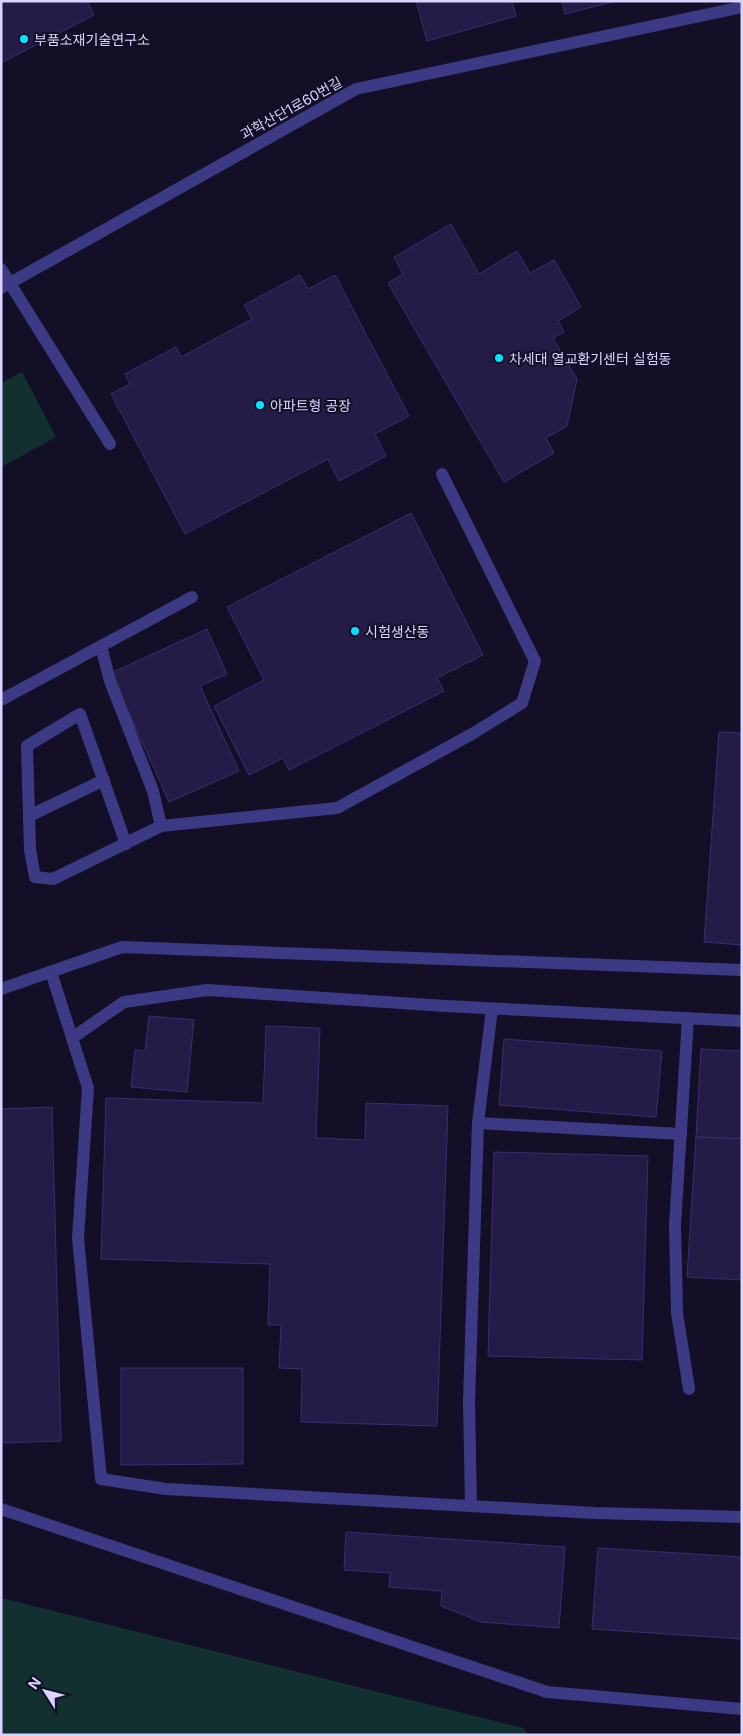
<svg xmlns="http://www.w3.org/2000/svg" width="743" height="1736" font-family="Inter,'Noto Sans KR',sans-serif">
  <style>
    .green { fill: #12302f }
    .building { fill: #241b47; stroke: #3b2d73 }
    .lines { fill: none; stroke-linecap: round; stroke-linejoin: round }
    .service { stroke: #3d3a85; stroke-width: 12 }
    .minor { stroke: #3d3a85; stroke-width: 12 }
    .poi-dot { fill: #00e5ff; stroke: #130f26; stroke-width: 2 }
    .labels { text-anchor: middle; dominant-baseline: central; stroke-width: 4; stroke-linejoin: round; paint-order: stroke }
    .poi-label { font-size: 14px; fill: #d9d4ff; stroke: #130f26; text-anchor: start }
    .street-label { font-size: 14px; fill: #d9d4ff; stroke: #130f26 }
  </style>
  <rect width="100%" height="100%" fill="#130f26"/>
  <g class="green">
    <polygon points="22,372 56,437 1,467 1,383"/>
    <polygon points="1,1598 523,1728 529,1735 1,1735"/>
  </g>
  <g class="building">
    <polygon points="1,1 87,1 94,15 1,63"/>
    <polygon points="416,1 512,1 516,16 427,41"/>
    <polygon points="562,1 616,1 565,14"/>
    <polygon points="451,224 479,274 517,251 530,273 554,260 581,307 558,321 564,332 553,338 577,379 567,426 546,438 554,453 504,482 388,283 403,274 394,257"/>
    <polygon points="300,275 308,289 335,275 409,416 375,434 386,456 339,481 328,459 185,534 111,394 130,384 125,374 176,347 181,357 252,319 244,305"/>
    <polygon points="411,513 483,655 437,678 444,691 289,770 283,758 249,775 214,706 264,680 227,607"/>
    <polygon points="207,629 227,674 200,686 239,771 169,802 111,673"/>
    <polygon points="719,732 742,733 742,945 704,942"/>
    <polygon points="149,1016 194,1020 187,1092 131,1087 135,1050 145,1051"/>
    <polygon points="266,1026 320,1028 316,1138 365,1140 366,1103 448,1106 437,1426 301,1422 302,1369 279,1368 281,1325 268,1325 270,1264 101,1259 106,1098 263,1103"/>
    <polygon points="504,1039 662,1051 656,1117 499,1105"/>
    <polygon points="701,1049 742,1051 742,1139 696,1137"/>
    <polygon points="52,1107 61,1441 1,1443 1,1109"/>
    <polygon points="696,1137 742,1139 742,1280 687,1277"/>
    <polygon points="494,1152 648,1156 642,1360 488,1356"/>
    <polygon points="121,1368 243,1368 243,1464 121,1465"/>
    <polygon points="346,1532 565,1547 559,1628 481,1622 441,1606 442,1591 389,1587 390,1573 344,1570"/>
    <polygon points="598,1548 742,1557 742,1639 592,1629"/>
  </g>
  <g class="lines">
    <g class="service">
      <polyline points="101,646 110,681 153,791 161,826"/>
      <polyline points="1,700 192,597"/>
      <polyline points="29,816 104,780"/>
      <polyline points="126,844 80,714 27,746 30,850 35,877 53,879 161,826 337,808 472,734 522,703 535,661 442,474"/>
      <polyline points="51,972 88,1088 78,1238 101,1479 166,1489 595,1513 742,1517"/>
      <polyline points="688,1018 675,1225 677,1313 689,1389"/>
      <polyline points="72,1038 124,1002 207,990 446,1006 742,1021"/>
      <polyline points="478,1123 681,1134"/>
      <polyline points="471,1506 469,1402 478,1123 492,1009"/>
    </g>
    <g class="minor">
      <polyline points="1,269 110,444"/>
      <polyline points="1,288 356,89 742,7"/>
      <polyline points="1,989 122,947 742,970"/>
      <polyline points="1,1509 547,1692 742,1709"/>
    </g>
  </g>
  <g class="poi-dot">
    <circle cx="24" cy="39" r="5"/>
    <circle cx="499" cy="358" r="5"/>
    <circle cx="260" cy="405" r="5"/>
    <circle cx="355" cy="631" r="5"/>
  </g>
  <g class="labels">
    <g class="poi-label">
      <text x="34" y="39">부품소재기술연구소</text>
      <text x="509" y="358">차세대 열교환기센터 실험동</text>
      <text x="270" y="405">아파트형 공장</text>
      <text x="365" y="631">시험생산동</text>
    </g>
    <g class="street-label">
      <text transform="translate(291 108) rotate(-29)">과학산단1로60번길</text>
    </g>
  </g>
  <rect width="743" height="1736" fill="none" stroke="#d9d4ff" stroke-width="5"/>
  <g transform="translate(45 1691) rotate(306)" stroke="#130f26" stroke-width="4" paint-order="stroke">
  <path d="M0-4L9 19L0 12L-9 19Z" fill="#d9d4ff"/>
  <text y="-8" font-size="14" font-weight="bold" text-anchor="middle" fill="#d9d4ff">N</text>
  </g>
</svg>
